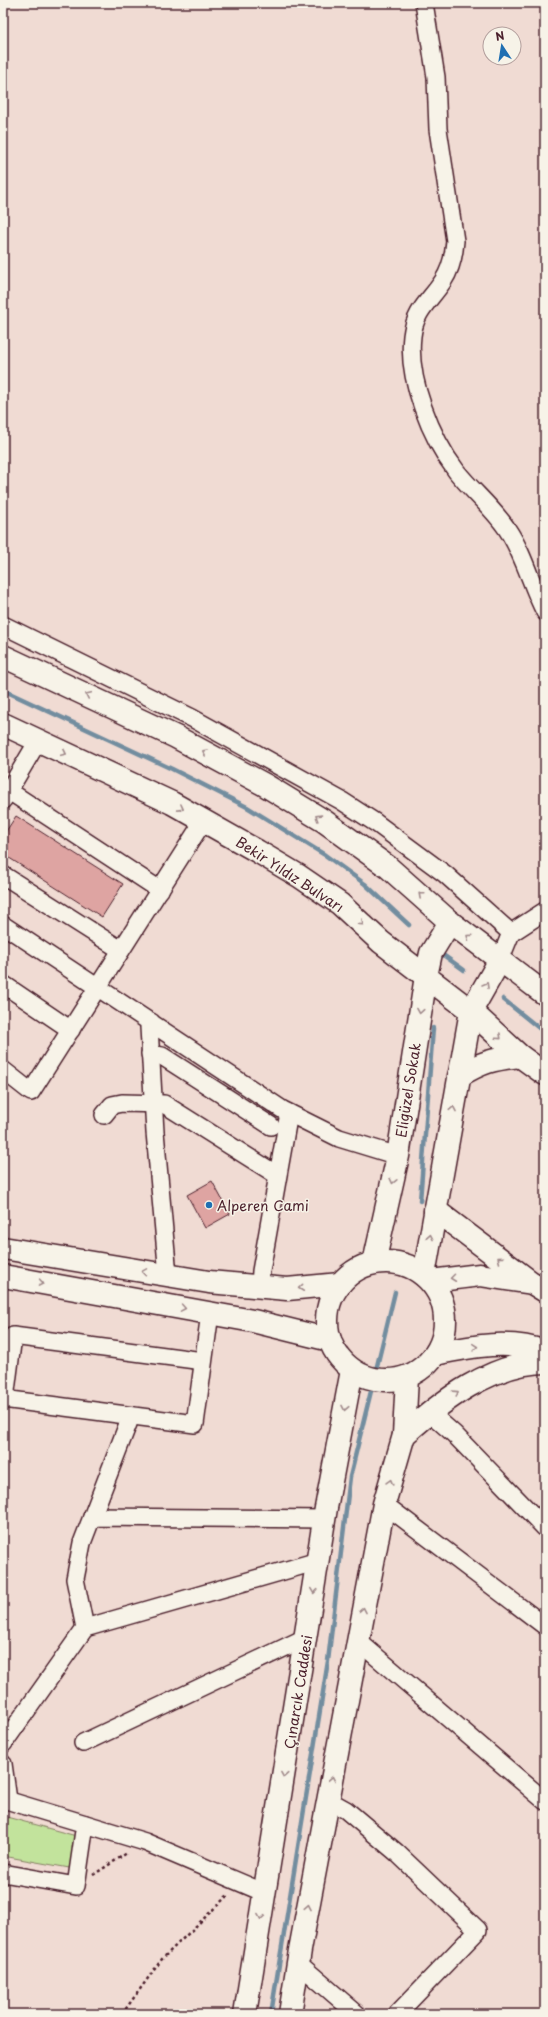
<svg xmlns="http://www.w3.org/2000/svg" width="548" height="2017" font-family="'Playpen Sans',sans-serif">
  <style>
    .green { fill: #c2e39c; stroke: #868164 }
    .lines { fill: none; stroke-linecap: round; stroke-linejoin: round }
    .stream { stroke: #728d9f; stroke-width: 4.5 }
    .building { fill: #dea4a2; stroke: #4a1f2b }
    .minor-casing { stroke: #4a1f2b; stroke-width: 20 }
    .major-casing { stroke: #4a1f2b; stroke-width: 25 }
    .path { stroke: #4a1f2b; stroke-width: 2.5; stroke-dasharray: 3 3; stroke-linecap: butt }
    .minor { stroke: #f7f3e8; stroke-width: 17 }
    .major { stroke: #f7f3e8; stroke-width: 22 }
    .oneway { stroke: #a0898a }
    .poi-dot { fill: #1f6fb2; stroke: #f7f3e8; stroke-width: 1.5 }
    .labels { text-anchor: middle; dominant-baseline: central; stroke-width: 3; stroke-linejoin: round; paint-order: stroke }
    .street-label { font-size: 14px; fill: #4a1f2b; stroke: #f7f3e8 }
    .poi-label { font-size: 14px; fill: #4a1f2b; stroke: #f7f3e8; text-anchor: start }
  </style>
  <rect width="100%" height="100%" fill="#f0dbd3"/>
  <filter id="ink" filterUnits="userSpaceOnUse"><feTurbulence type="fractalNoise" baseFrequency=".025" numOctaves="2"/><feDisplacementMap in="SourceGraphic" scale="8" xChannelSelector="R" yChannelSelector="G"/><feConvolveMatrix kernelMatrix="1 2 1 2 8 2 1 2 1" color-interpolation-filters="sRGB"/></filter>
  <g filter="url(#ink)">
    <polygon class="green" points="3,1816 80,1837 75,1869 3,1856"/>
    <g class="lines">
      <g class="stream">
        <polyline points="3,690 172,769 247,807 325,855 365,884 409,925"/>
        <polyline points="439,952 464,970"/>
        <polyline points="503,999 545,1033"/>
        <polyline points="420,1201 433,1028"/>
        <polyline points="376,1370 395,1292"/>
        <polyline points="271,2014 328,1661 350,1477 372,1387"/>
      </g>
    </g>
    <g class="building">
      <polygon points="16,816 123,884 102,917 3,854 3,836"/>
      <polygon points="212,1181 230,1214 205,1228 187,1195"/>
    </g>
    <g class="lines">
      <g class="minor-casing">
        <g id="minor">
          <path d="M424,3L436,77L438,129L455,241C454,255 451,269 443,281C430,301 415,310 412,336C407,379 431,438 457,472C473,492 493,508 507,529C524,554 531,585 545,612"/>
          <polyline points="3,625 192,718 342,801 376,823 445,874 511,933 545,911"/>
          <polyline points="9,791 160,890"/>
          <polyline points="3,800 38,741"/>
          <polyline points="3,875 121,950"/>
          <polyline points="3,925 283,1110 339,1138 398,1156"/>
          <polyline points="500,960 511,933"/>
          <polyline points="3,984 71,1030"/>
          <polyline points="151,1022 149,1027 155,1132 168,1275"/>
          <polyline points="150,1054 162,1056 271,1126"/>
          <polyline points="3,1070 31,1092 204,820"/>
          <polyline points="104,1115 112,1105 122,1103 164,1104 277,1175"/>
          <polyline points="260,1287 261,1271 289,1113"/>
          <polyline points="3,1399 195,1424 210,1313"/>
          <polyline points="5,1399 13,1336 203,1361"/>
          <polyline points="429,1412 454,1434 545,1528"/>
          <polyline points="384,1504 545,1626"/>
          <polyline points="92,1517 131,1416"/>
          <polyline points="318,1561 85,1628 75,1579 82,1543 92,1517 324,1519"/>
          <polyline points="358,1641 545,1801"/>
          <polyline points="83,1743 307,1637"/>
          <polyline points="3,1744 85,1628"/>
          <polyline points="3,1764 8,1800"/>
          <polyline points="3,1799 145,1842 265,1893"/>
          <polyline points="328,1800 346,1810 396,1852 478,1930 397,2014"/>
          <polyline points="3,1873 76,1886 85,1824"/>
          <polyline points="298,1963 357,2014"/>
        </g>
      </g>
      <g class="major-casing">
        <g id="major">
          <polyline points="3,656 176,737 265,785 324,821 388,867 450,922 545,994"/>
          <polyline points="3,724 172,803 257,851 299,876 340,904 381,942 471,1011 520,1056 545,1074"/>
          <path d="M459,1076C482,1062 493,1059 520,1056"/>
          <polyline points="435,1210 532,1283"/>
          <polyline points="3,1248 209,1282 287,1289 340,1284"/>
          <circle cx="386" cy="1321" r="59"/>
          <polyline points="374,1263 398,1156 426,976 431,953 450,922"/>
          <polyline points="424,1275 471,1011 500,960"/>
          <polyline points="3,1276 253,1321 330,1340"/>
          <polyline points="431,1281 480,1275 532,1283 545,1291"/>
          <path d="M436,1354C472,1346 510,1339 545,1352"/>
          <path d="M404,1435C442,1401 491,1363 545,1362"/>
          <polyline points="245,2014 326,1508 352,1370"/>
          <polyline points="290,2014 300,1950 384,1504 404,1435 407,1377"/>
        </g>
      </g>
      <g class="path">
        <polyline points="93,1875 127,1853"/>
        <polyline points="122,2014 162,1959 229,1894"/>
      </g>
      <use href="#minor" class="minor"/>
      <use href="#major" class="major"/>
    </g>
    <defs><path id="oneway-chevron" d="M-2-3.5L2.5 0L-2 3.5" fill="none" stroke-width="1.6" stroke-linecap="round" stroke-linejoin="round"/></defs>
    <g class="oneway">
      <use href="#oneway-chevron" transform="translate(88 695) rotate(-155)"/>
      <use href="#oneway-chevron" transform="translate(205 752) rotate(-153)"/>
      <use href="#oneway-chevron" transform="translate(64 753) rotate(25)"/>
      <use href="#oneway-chevron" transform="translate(181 808) rotate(28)"/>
      <use href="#oneway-chevron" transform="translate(318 817) rotate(-148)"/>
      <use href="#oneway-chevron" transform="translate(421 895) rotate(-138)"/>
      <use href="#oneway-chevron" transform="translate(361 923) rotate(43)"/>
      <use href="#oneway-chevron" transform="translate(469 937) rotate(-143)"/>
      <use href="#oneway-chevron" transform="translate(486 985) rotate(-60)"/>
      <use href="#oneway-chevron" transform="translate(420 1011) rotate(99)"/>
      <use href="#oneway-chevron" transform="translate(499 1037) rotate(42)"/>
      <use href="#oneway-chevron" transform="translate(453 1109) rotate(-79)"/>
      <use href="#oneway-chevron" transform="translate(393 1181) rotate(103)"/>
      <use href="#oneway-chevron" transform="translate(430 1237) rotate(-80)"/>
      <use href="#oneway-chevron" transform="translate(500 1259) rotate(-143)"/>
      <use href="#oneway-chevron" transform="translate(144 1272) rotate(-171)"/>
      <use href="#oneway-chevron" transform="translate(453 1278) rotate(173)"/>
      <use href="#oneway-chevron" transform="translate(41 1283) rotate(10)"/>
      <use href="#oneway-chevron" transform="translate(301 1288) rotate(174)"/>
      <use href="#oneway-chevron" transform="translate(183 1308) rotate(10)"/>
      <use href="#oneway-chevron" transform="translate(475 1347) rotate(-5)"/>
      <use href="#oneway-chevron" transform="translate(456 1393) rotate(-33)"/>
      <use href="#oneway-chevron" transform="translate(345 1408) rotate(101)"/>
      <use href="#oneway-chevron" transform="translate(390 1482) rotate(-74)"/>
      <use href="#oneway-chevron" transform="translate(314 1591) rotate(98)"/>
      <use href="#oneway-chevron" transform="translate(363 1610) rotate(-79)"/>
      <use href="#oneway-chevron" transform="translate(284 1775) rotate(99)"/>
      <use href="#oneway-chevron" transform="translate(332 1779) rotate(-79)"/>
      <use href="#oneway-chevron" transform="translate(308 1907) rotate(-79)"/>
      <use href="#oneway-chevron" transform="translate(261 1917) rotate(99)"/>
    </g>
  </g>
  <circle class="poi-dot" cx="209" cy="1205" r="4"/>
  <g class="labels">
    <g class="street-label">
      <text transform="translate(290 874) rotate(33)">Bekir Yıldız Bulvarı</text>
      <text transform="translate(408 1090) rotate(-81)">Eligüzel Sokak</text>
      <text transform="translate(298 1692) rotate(-81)">Çınarcık Caddesi</text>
    </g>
    <g class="poi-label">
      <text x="217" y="1205">Alperen Cami</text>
    </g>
  </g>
  <rect width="548" height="2017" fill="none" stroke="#f7f3e8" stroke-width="16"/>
  <rect x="8" y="8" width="532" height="2001" fill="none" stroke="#4a1f2b" stroke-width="1.5" filter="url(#ink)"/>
  <g transform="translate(502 46) rotate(348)"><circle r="19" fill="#f7f3e8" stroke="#b29e9c"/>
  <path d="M0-3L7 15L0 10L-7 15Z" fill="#1f6fb2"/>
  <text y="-6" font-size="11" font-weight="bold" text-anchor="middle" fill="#4a1f2b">N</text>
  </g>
</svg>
